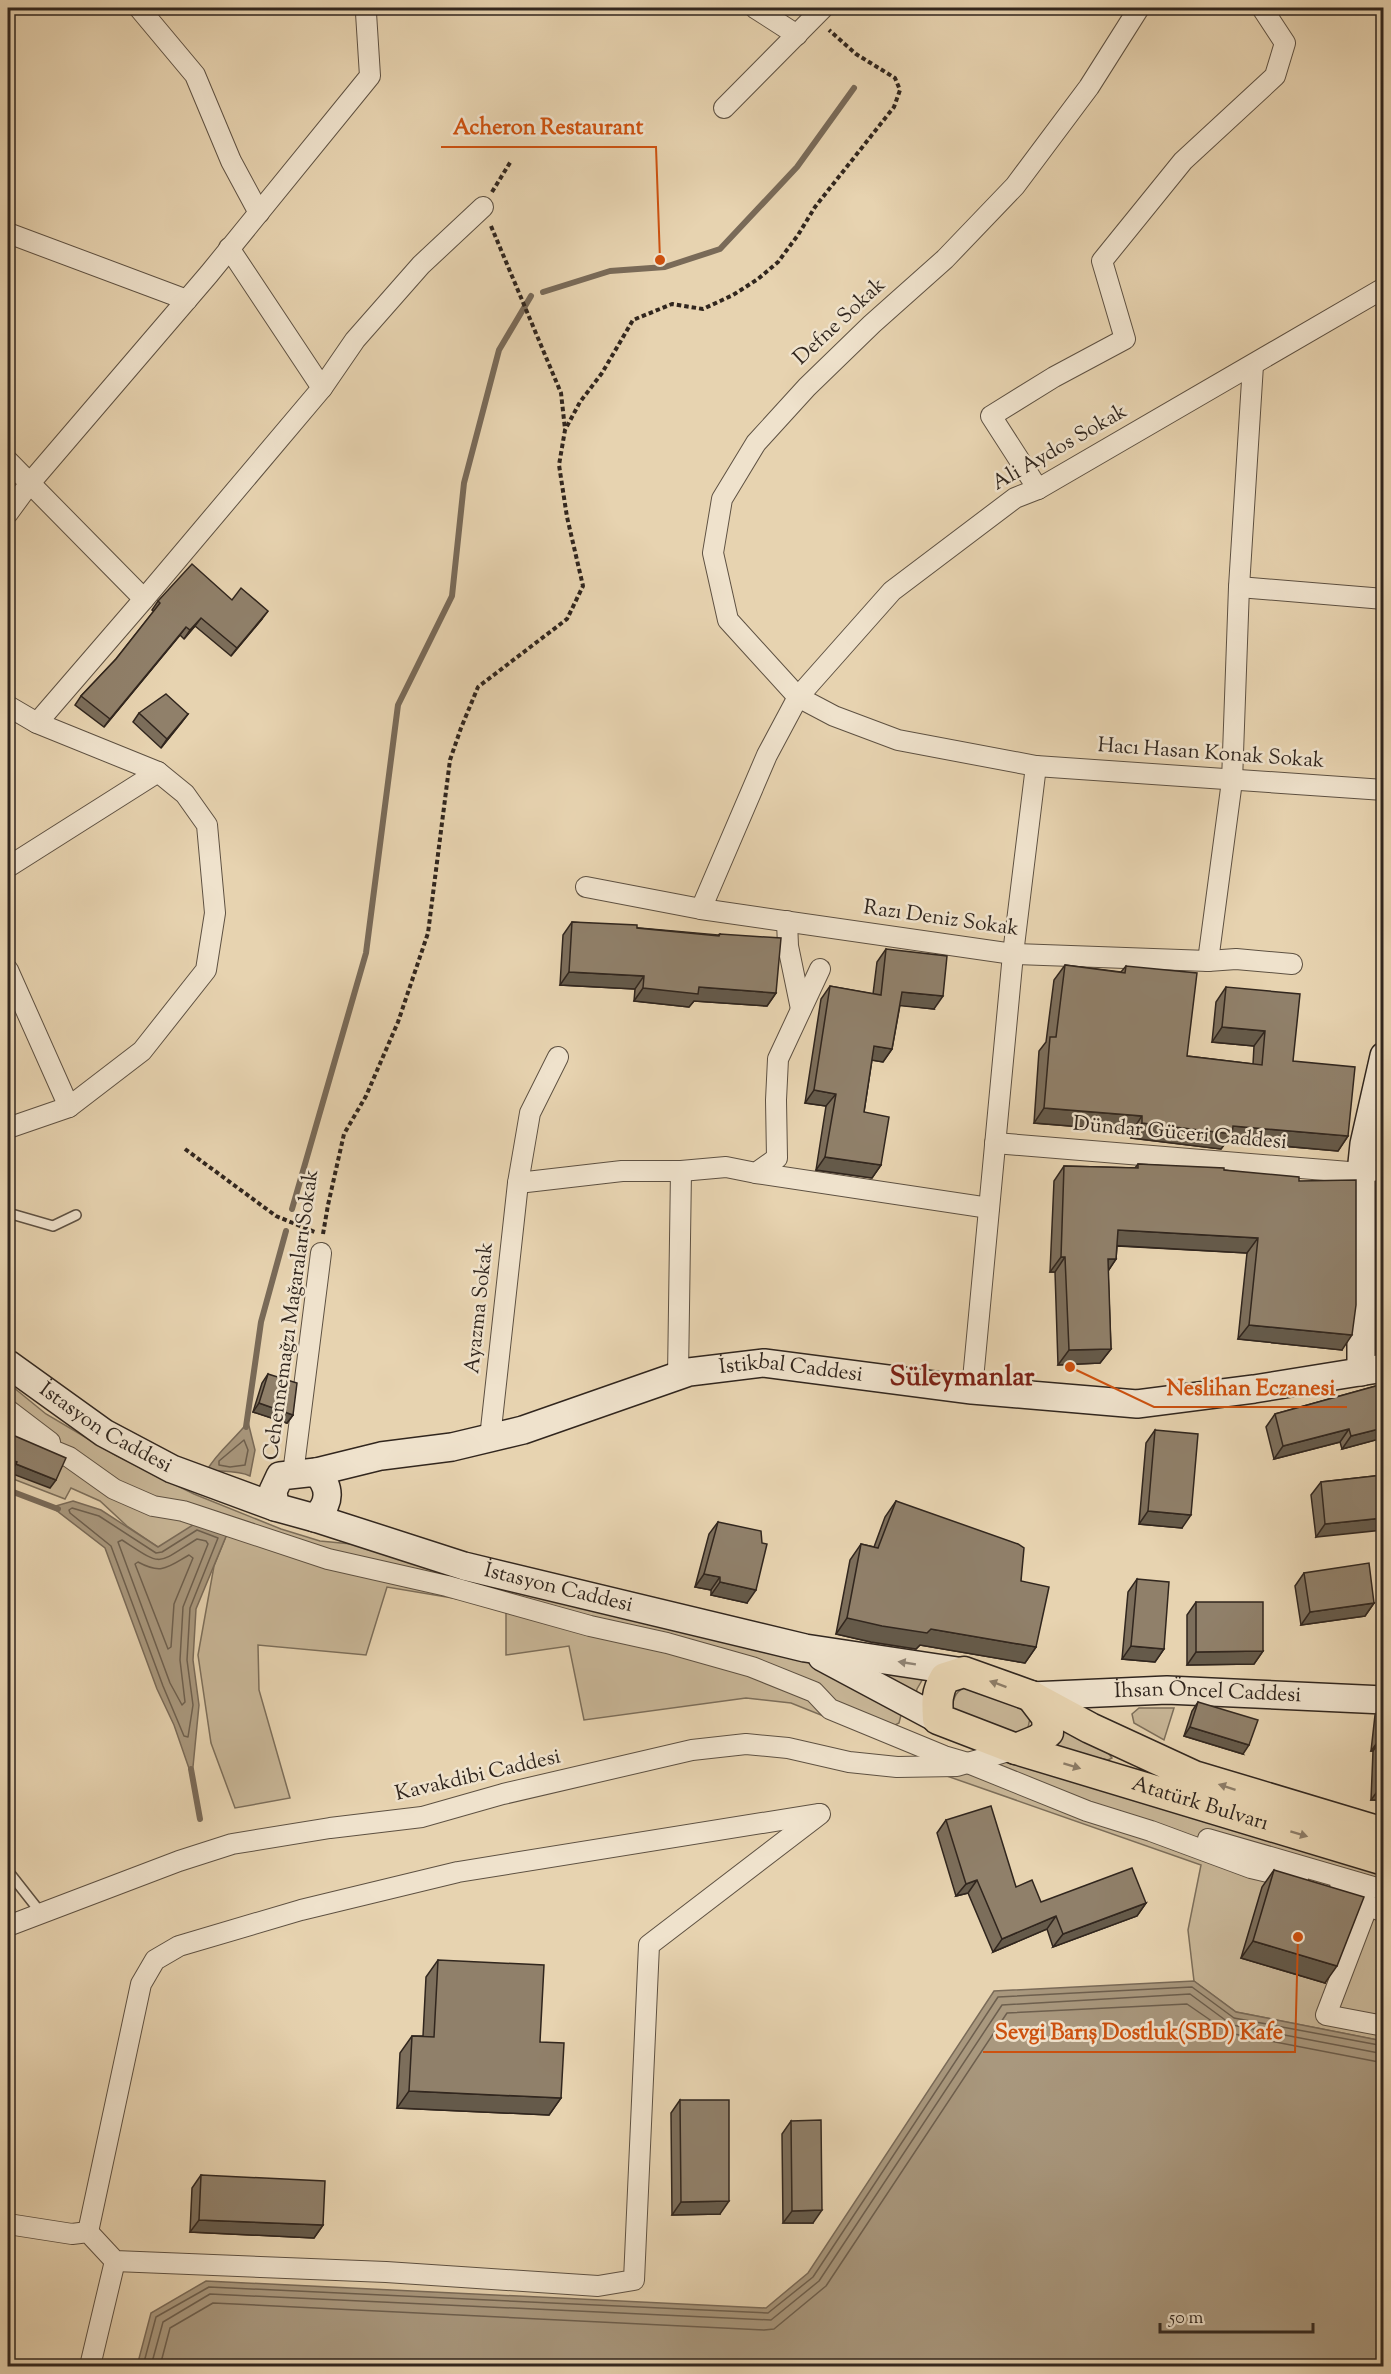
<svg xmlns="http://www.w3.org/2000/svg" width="1391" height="2374" font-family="'Sorts Mill Goudy',serif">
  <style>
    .green { fill: #c8b697; stroke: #7c6e5a; stroke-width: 1.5 }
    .water { fill: #a9987e; stroke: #796a58; stroke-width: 1.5 }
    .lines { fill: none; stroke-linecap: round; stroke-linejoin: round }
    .shore { stroke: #6d5f4e; stroke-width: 1.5 }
    .stream { stroke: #796a58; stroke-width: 6 }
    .lane-casing { stroke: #5e5142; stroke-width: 12 }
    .street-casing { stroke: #5e5142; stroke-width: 22 }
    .secondary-casing { stroke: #31261e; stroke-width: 30 }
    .primary-casing { stroke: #31261e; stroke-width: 33 }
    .path { stroke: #31261e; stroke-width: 4; stroke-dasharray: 4.5 3; stroke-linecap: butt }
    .lane { stroke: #efe2cc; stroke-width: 9 }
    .street { stroke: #efe2cc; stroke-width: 20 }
    .secondary { stroke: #efe2cc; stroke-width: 27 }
    .primary { stroke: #e7d3b0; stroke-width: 30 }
    .wall { fill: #7c6e5b; stroke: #31261e; stroke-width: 1.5 }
    .shaded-wall { fill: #655a4a; stroke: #31261e; stroke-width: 1.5 }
    .building { fill: #90806a; stroke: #31261e; stroke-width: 1.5 }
    .oneway { fill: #908475 }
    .oneway2 { fill: #8c7c67 }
    .labels { text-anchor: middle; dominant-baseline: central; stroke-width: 5; stroke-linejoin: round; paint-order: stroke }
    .street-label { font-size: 21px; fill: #31261e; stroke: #efe2cc }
    .district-label { font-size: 27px; font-weight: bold; fill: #7a1f14; stroke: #efe2cc }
    .leader { fill: none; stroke: #cd510f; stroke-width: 2 }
    .callout-dot { fill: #cd510f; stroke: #efe2cc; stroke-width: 2 }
    .callout-label { font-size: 22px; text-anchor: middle; font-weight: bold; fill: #cd510f; stroke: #efe2cc; stroke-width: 5; stroke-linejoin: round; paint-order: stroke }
  </style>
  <rect width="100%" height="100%" fill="#e7d3b0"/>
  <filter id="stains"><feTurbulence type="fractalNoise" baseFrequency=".00333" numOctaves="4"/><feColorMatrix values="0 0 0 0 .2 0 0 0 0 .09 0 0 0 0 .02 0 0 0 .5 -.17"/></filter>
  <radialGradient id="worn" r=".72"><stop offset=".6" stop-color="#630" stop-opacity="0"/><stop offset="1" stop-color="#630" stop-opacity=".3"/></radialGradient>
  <g class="green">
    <polygon points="8,1383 46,1414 117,1456 194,1494 281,1529 320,1541 362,1545 787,1648 902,1711 899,1723 889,1728 861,1731 791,1703 746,1698 584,1720 569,1646 506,1655 506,1607 387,1587 366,1655 258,1645 259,1690 290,1798 235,1808 211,1743 198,1655 214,1566 227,1534 158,1547 127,1526 100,1501 71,1488 65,1499 8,1477"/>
    <polygon points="868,1664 925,1675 917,1689 915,1698 901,1690"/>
    <path d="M967,1687L1023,1709L1030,1718L1028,1728L1023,1735H1018L956,1713L952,1707C954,1697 956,1690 967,1687Z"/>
    <polygon points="1139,1708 1174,1708 1164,1740 1134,1723 1132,1714"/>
    <polygon points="1061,1725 1109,1754 1112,1758 1108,1760 1051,1748"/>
    <polygon points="1045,1753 1383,1856 1383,2041 1236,2012 1194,1981 1188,1930 1201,1865 924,1768"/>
  </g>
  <g class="water">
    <path d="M248,1422L255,1450L250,1476C238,1470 220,1472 207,1470C218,1451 235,1439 248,1422Z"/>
    <polygon points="73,1501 101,1510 158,1547 196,1523 227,1534 196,1609 193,1660 199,1705 192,1777 174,1725 157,1689 105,1548 52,1507"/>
    <polygon points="1194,1981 1236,2012 1383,2041 1383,2366 137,2366 151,2313 206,2281 766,2308 808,2273 994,1991"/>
  </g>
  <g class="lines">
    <g class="shore">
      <polygon points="244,1440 248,1450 245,1465 230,1467 219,1465 219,1461"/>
      <polygon points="72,1508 99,1516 156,1553 162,1552 197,1530 218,1538 190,1608 187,1660 193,1705 188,1737 184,1736 163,1686 111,1546 70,1513 69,1510"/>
      <path d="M197,1539L206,1541L208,1544L183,1607L180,1660L185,1702L182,1705L170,1683L118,1542L122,1540C164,1567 155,1565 197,1539Z"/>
      <path d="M189,1555L193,1558L174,1604L171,1647L168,1649L135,1564L138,1562C162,1575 168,1567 189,1555Z"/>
      <polyline points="143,2366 156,2317 209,2287 768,2313 813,2277 998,1997 1192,1987 1234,2018 1384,2046"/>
      <polyline points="151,2366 163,2322 210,2294 771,2320 819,2281 1002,2005 1190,1994 1232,2025 1384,2054"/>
      <polyline points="160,2366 170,2328 213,2303 764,2330 774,2329 826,2286 1007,2013 1187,2004 1229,2033 1384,2063"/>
    </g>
    <g class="stream">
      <polyline points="543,292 610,271 665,267 720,249 797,167 854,88"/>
      <polyline points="292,1209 366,953 398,705 452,596 464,483 499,350 531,296"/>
      <polyline points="246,1427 261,1322 286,1231"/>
      <polyline points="8,1490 58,1509"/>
      <polyline points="191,1769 200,1819"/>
    </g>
    <g class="lane-casing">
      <g id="lane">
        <polyline points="8,1213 53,1226 76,1215"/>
        <polyline points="8,1871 41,1913"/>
      </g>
    </g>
    <g class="street-casing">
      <g id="street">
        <polyline points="139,8 195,75 231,161 259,213"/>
        <polyline points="755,8 797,35"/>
        <polyline points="1139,8 1089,87 1015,186 945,259 872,324 807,387 756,443 722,499 713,553 728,620 798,697 834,716 898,740 1036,766 1384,790"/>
        <polyline points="724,108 823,8"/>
        <polyline points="8,233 187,300"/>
        <polyline points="322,388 355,340 421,265 483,207"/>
        <polyline points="8,461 144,599"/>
        <polyline points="1038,489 991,416 1054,377 1125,339 1102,261 1183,161 1275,76 1285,43 1262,8"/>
        <polyline points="8,513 30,483 209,274 370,76 366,13 364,8"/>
        <polyline points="1239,587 1384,599"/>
        <polyline points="8,706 37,723 158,772 185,794 207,825 215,913 206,970 142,1051 69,1107 8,1128"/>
        <polyline points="37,723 144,599 322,388 229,248"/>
        <polyline points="8,867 158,772"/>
        <polyline points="586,887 701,909 1013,954 1208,961 1236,959 1292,964"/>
        <polyline points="701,909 767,755 798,697 892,591 1015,498 1038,489 1384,288"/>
        <polyline points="787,921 788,946 801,1009"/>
        <polyline points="1208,961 1232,781 1239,587 1253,365"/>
        <polyline points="8,970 69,1107"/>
        <polyline points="995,1143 1361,1173 1384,1169"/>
        <polyline points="681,1171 726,1167 756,1173 777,1158 776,1100 778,1059 820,969"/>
        <polyline points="756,1173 989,1208"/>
        <polyline points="518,1183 622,1171 681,1171 678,1376"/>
        <polyline points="972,1390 1013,954 1036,766"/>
        <polyline points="8,1410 50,1442"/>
        <polyline points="8,1432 69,1457 114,1489 153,1506 183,1511 328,1559 447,1586 590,1626 667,1643 752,1667 814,1692 830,1709 944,1756 968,1763 1087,1811 1151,1831 1251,1868 1298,1879"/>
        <polyline points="490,1438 518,1183 530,1113 558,1057"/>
        <polyline points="293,1474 321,1253"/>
        <polyline points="1208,1839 1384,1890"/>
        <polyline points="1337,1893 1384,1912"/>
        <polyline points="1368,1905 1326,2015 1384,2026"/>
        <polyline points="8,1926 179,1861 232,1844 330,1828 422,1817 503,1794 692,1750 746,1744 788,1748 849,1762 897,1767 957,1766 1016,1749"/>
        <polyline points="8,2224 72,2234 88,2232 115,2261 386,2272 598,2286 634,2280 649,1945 820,1814"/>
        <polyline points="88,2232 141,1984 155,1960 179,1946 301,1910 458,1872 818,1814"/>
        <polyline points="90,2366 115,2261"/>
      </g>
    </g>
    <g class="secondary-casing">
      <g id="secondary">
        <path id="s1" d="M8,1364L104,1433L172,1469L275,1507L315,1518L464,1566L805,1648L964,1672"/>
        <polyline points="1361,1372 1361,1173 1364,1144 1384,1056"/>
        <path id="s2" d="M316,1472L381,1456L452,1447L523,1430L689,1372L764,1363L972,1390L1137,1404L1254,1389L1384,1368"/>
        <path d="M275,1507L273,1491L280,1476L316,1472C331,1487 331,1503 315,1518"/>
        <polyline points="822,1657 938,1719"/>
        <path id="s3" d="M1031,1696L1167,1690L1384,1700"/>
      </g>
    </g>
    <g class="primary-casing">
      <g id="primary">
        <polyline points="1016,1749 1038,1740 1048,1732 1047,1717 1031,1696"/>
        <path id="s4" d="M1384,1833L1194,1776L1090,1728L1031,1696L964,1672L945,1678C936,1693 937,1703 938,1719L1016,1749L1384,1860"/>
      </g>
    </g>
    <g class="path">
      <polyline points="492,192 511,161"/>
      <polyline points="491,226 561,393 565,429"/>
      <polyline points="185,1149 276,1216 317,1233"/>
      <polyline points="323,1234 328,1205 344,1134 366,1096 398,1022 428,933 450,760 461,728 478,687 567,619 583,586 567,517 559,465 565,430 580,402 602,373 633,320 672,304 703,309 733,295 758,279 778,262 798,235 815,207 894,107 900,90 895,78 856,54 829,30"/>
    </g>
    <use href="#lane" class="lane"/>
    <use href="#street" class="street"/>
    <use href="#secondary" class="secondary"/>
    <use href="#primary" class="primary"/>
  </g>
  <g class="wall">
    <polygon points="232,600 262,619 231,656 195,626 184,639 180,635 104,727 75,705 81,696 116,659 154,611 152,610 158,601"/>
    <polygon points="139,713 188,714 161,748 133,722"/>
    <polygon points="572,922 718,935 720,934 776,993 767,1006 694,1001 689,1007 634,1001 635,989 560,985 563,935"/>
    <polygon points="886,949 934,1009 900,1005 892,1049 883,1062 872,1060 864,1112 881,1165 872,1178 816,1170 826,1106 805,1103 821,999 830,986 873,994 877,962"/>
    <polygon points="1065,965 1121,972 1126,966 1187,1056 1253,1064 1254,1046 1212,1042 1216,1002 1226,987 1293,1061 1348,1136 1338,1151 1227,1141 1221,1149 1131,1138 1132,1131 1034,1123 1039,1051 1046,1042 1054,980"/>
    <polygon points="1138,1164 1224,1170 1299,1181 1342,1350 1238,1339 1247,1253 1117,1246 1116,1259 1108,1271 1111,1349 1100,1363 1058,1365 1055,1272 1050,1272 1054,1181 1064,1166 1135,1168"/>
    <polygon points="268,1374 293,1415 287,1423 253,1412 262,1383"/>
    <polygon points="1383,1384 1383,1438 1342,1449 1340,1442 1274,1459 1266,1427 1275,1414"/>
    <polygon points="1155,1430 1182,1528 1139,1524 1146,1443"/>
    <polygon points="1383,1475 1316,1537 1311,1495 1321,1482"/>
    <polygon points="896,1501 1021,1581 1036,1647 1025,1663 920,1645 916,1649 871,1642 836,1634 850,1560 861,1544 874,1547 885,1517"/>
    <polygon points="718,1522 747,1603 711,1595 711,1590 695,1587 709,1534"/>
    <polygon points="1304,1573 1374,1603 1365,1616 1301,1625 1295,1586"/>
    <polygon points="1137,1579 1164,1649 1155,1662 1122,1659 1128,1592"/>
    <polygon points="1196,1602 1263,1651 1254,1664 1187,1665 1187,1615"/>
    <polygon points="1198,1702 1243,1754 1184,1736 1192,1711"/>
    <polygon points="1382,1704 1383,1704 1383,1800 1371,1800 1373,1751 1371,1751 1375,1715"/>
    <polygon points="946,1820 1016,1887 1041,1902 1146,1903 1137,1916 1053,1947 1047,1929 993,1952 968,1893 956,1896 937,1833"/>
    <polygon points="1274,1870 1325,1983 1241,1958 1262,1887"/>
    <polygon points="438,1960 540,2042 561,2098 549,2115 397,2108 400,2053 412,2036 423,2036 426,1977"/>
    <polygon points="680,2100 720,2214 672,2215 671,2113"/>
    <polygon points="791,2121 813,2223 783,2223 782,2134"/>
    <polygon points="201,2175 323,2225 314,2238 190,2232 192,2188"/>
  </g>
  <g class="shaded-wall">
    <polygon points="268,611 262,619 231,656 237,648"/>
    <polygon points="201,618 195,626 184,639 190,630"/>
    <polygon points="186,627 180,635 104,727 110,719"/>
    <polygon points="188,714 182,722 161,748 167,739"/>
    <polygon points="569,972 644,976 635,989 560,985"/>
    <polygon points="699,987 776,993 767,1006 694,1001 689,1007 634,1001 643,988"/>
    <polygon points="902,992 943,996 934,1009 893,1005"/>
    <polygon points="1222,1027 1265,1031 1254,1046 1212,1042"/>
    <polygon points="874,1046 892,1049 883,1062 865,1059"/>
    <polygon points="814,1090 836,1094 826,1106 805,1103"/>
    <polygon points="1044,1108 1142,1116 1132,1131 1034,1123"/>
    <polygon points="1142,1123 1233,1126 1348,1136 1338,1151 1227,1141 1221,1149 1131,1138"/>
    <polygon points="825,1157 881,1165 872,1178 816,1170"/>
    <polygon points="1118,1230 1258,1238 1247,1253 1107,1245"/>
    <polygon points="1061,1257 1065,1257 1055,1272 1050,1272"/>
    <polygon points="1108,1259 1116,1259 1106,1274"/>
    <polygon points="1249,1325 1352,1335 1342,1350 1238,1339"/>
    <polygon points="1111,1349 1100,1363 1058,1365 1069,1350"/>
    <polygon points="259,1403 293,1415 287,1423 253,1412"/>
    <polygon points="1383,1428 1383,1438 1342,1449 1351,1436"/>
    <polygon points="1349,1429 1340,1442 1274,1459 1283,1446"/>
    <polygon points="8,1459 17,1462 11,1471 8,1470"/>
    <polygon points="16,1464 56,1480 50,1488 10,1473"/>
    <polygon points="1148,1511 1191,1515 1182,1528 1139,1524"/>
    <polygon points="1383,1518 1383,1530 1316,1537 1325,1524"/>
    <polygon points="704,1574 720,1577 711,1590 695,1587"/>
    <polygon points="720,1582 756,1590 747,1603 711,1595"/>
    <polygon points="1374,1603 1365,1616 1301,1625 1310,1612"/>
    <polygon points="847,1618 931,1629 1036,1647 1025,1663 920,1645 916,1649 871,1642 836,1634"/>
    <polygon points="1131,1646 1164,1649 1155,1662 1122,1659"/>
    <polygon points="1263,1651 1254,1664 1187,1665 1196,1652"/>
    <polygon points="1190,1727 1249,1745 1243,1754 1184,1736"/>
    <polygon points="1379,1740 1381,1740 1373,1751 1371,1751"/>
    <polygon points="1379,1789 1383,1789 1383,1800 1371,1800"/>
    <polygon points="977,1880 968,1893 956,1896 966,1884"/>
    <polygon points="1146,1903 1137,1916 1053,1947 1063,1934"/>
    <polygon points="1056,1916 1047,1929 993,1952 1002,1939"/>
    <polygon points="1253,1941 1337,1966 1325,1983 1241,1958"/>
    <polygon points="409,2091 561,2098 549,2115 397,2108"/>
    <polygon points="729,2201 720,2214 672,2215 681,2202"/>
    <polygon points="822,2210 813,2223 783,2223 792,2211"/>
    <polygon points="199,2220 323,2225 314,2238 190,2232"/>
  </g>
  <g class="building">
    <polygon points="192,564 232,600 241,588 268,611 237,648 201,618 190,630 186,627 110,719 81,696 116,659 160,603 158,601"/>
    <polygon points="166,694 188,714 167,739 139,713"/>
    <polygon points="572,922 637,925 637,928 719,936 720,934 781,938 776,993 699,987 698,994 643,988 644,976 569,972"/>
    <polygon points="886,949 947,956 943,996 902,992 892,1049 874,1046 864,1112 889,1117 881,1165 825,1157 836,1094 814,1090 830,986 881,995"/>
    <polygon points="1065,965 1125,973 1126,966 1197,973 1187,1056 1262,1065 1265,1031 1222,1027 1226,987 1300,994 1293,1061 1355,1067 1348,1136 1233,1126 1232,1134 1142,1123 1142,1116 1044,1108 1050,1037 1056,1037"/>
    <polygon points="1138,1164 1224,1168 1224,1170 1299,1177 1299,1181 1356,1180 1356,1305 1352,1335 1249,1325 1258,1238 1118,1230 1116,1259 1108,1259 1111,1349 1069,1350 1065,1257 1061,1257 1064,1166 1138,1168"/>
    <polygon points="268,1374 297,1383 293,1415 259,1403"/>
    <polygon points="1383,1384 1383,1428 1351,1436 1349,1429 1283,1446 1275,1414"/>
    <polygon points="1155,1430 1198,1434 1191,1515 1148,1511"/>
    <polygon points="8,1433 66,1458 56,1480 16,1464 17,1462 8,1459"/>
    <polygon points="1383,1475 1383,1518 1325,1524 1321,1482"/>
    <polygon points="896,1501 1018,1544 1024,1548 1021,1581 1049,1587 1036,1647 931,1629 927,1633 882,1626 847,1618 861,1544 878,1548"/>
    <polygon points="718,1522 761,1531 762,1543 767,1544 756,1590 720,1582 720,1577 704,1574"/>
    <polygon points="1369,1563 1374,1603 1310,1612 1304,1573"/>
    <polygon points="1137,1579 1169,1582 1164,1649 1131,1646"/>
    <polygon points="1196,1602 1263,1602 1263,1651 1196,1652"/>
    <polygon points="1198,1702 1258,1720 1249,1745 1190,1727"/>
    <polygon points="1382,1704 1383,1704 1383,1789 1379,1789 1381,1740 1379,1740"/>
    <polygon points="991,1806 1016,1887 1032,1880 1041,1902 1132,1868 1146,1903 1063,1934 1056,1916 1002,1939 977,1880 966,1884 946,1820"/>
    <polygon points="1274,1870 1364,1897 1337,1966 1253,1941"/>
    <polygon points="438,1960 544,1965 540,2042 564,2043 561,2098 409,2091 412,2036 434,2037"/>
    <polygon points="680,2100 729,2100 729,2201 681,2202"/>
    <polygon points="821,2120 822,2210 792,2211 791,2121"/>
    <polygon points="201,2175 325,2181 323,2225 199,2220"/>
  </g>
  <defs><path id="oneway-solid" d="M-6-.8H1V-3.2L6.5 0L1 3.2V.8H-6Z" transform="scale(1.5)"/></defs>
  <use class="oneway" href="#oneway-solid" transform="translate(907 1663) rotate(-171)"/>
  <g class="oneway2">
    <use href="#oneway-solid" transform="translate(998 1684) rotate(-160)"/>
    <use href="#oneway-solid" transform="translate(1072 1766) rotate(17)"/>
    <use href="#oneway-solid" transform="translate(1227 1787) rotate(-162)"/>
    <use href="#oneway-solid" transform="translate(1299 1834) rotate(17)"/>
  </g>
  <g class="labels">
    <g class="street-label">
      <text transform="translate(840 322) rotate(-43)">Defne Sokak</text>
      <text transform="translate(1060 448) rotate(-30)">Ali Aydos Sokak</text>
      <text transform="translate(1211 754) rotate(4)">Hacı Hasan Konak Sokak</text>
      <text transform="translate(941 919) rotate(8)">Razı Deniz Sokak</text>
      <text transform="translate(1180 1134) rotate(5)">Dündar Güceri Caddesi</text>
      <text transform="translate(480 1308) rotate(-84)">Ayazma Sokak</text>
      <text transform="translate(292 1315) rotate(-82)">Cehennemağzı Mağaraları Sokak</text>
      <text stroke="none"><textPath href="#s2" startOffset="490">İstikbal Caddesi</textPath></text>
      <text stroke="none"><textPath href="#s1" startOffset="117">İstasyon Caddesi</textPath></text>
      <text stroke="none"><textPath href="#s1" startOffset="600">İstasyon Caddesi</textPath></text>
      <text stroke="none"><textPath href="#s3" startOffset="177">İhsan Öncel Caddesi</textPath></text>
      <text transform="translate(478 1776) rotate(-13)">Kavakdibi Caddesi</text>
      <text stroke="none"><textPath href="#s4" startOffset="789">Atatürk Bulvarı</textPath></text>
    </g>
    <g class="district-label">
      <text x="962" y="1378">Süleymanlar</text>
    </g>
  </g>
  <path class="leader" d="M660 260L656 147H441M1070 1367L1154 1407H1347M1298 1937L1295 2052H983"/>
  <g class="callout-dot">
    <circle cx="660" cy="260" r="6"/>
    <circle cx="1070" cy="1367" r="6"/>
    <circle cx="1298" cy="1937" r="6"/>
  </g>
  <g class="callout-label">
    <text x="548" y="134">Acheron Restaurant</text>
    <text x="1251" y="1395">Neslihan Eczanesi</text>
    <text x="1139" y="2039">Sevgi Barış Dostluk(SBD) Kafe</text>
  </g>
  <rect width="1391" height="2374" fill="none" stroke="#e7d3b0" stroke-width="30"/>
  <rect x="9" y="9" width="1373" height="2356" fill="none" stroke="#31261e" stroke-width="3"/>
  <rect x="15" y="15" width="1361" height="2344" fill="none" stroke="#31261e" stroke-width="1.5"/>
  <path d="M1160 2323v9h153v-9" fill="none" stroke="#31261e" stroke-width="3"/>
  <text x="1169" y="2323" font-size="18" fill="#31261e" stroke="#efe2cc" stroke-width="4.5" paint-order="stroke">50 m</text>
  <rect width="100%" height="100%" filter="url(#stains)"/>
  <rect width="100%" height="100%" fill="url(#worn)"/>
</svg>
